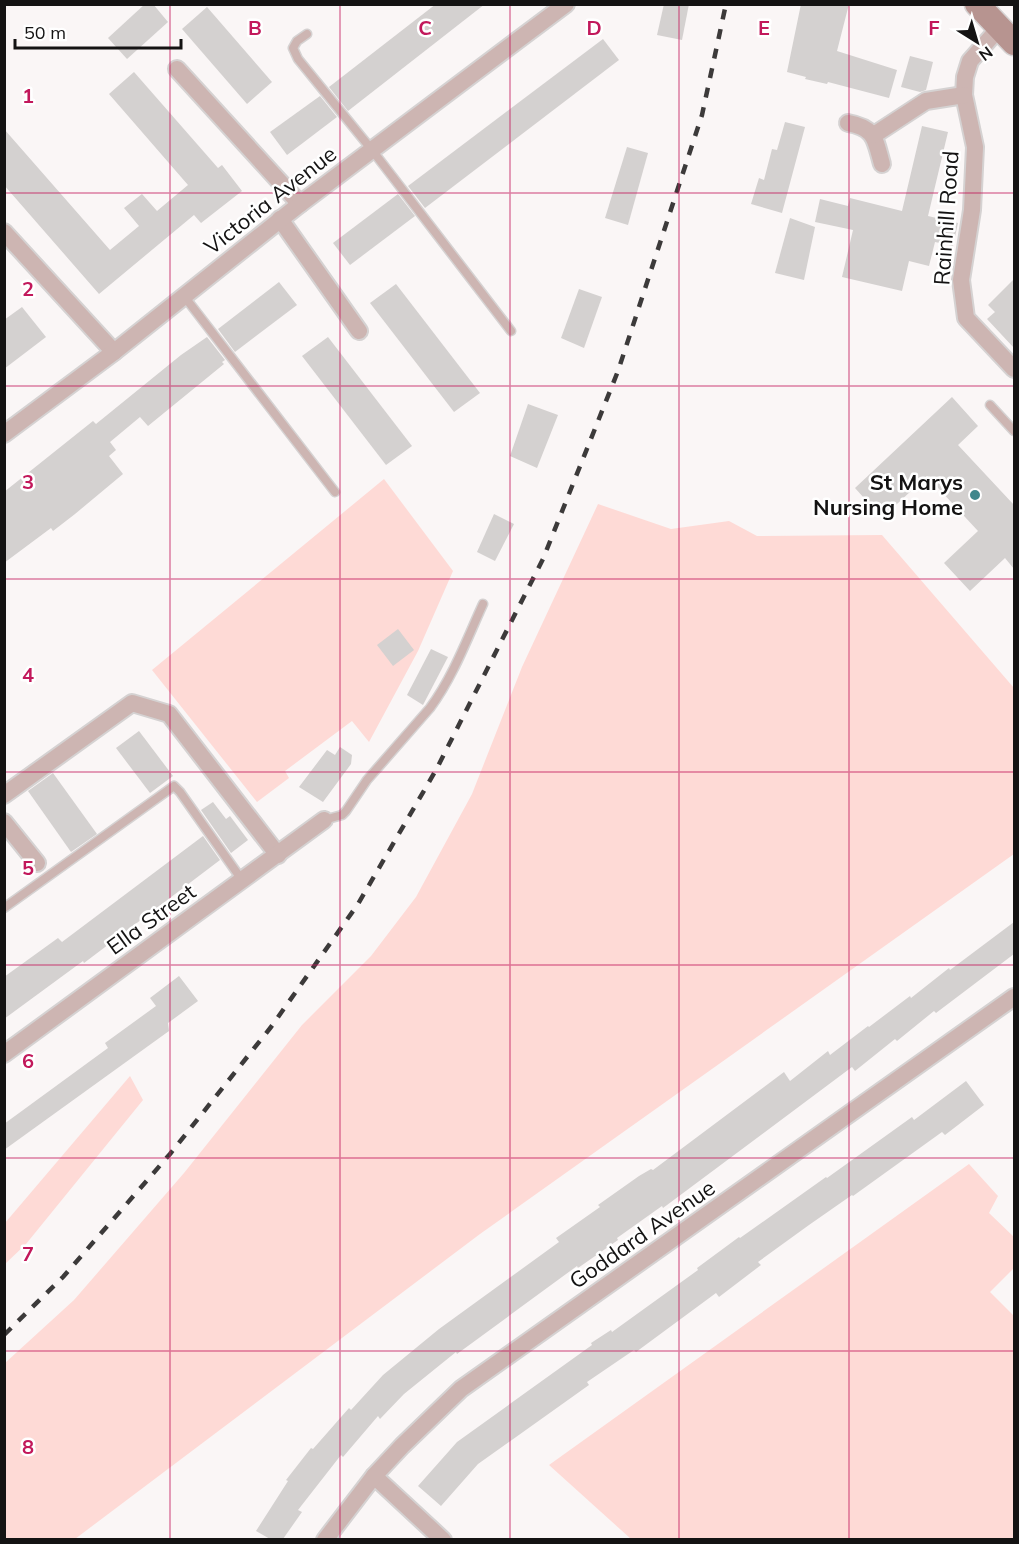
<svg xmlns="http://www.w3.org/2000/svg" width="1019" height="1544" font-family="Mulish,sans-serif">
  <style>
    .green { fill: #fedad6 }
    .building { fill: #d4d1d0 }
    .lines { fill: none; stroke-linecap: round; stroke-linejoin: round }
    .lane-casing { stroke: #d5d2d2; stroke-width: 11 }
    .street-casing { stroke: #d5d2d2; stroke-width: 20 }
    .secondary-casing { stroke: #d5d2d2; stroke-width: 27 }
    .lane { stroke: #cdb5b2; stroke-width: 8 }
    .street { stroke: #cdb5b2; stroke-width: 16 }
    .secondary { stroke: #b79490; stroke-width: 24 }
    .rail { stroke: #3c3a3a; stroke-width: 4.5; stroke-dasharray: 10 10; stroke-linecap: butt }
    .grid { fill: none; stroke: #c2185b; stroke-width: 1.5; stroke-opacity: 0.55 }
    .poi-dot { fill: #3f878c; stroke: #fff; stroke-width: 2 }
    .labels { text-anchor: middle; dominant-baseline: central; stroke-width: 5; stroke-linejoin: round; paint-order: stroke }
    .street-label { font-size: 22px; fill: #141313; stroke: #fff }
    .poi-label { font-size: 22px; font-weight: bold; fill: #141313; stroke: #fff; text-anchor: end }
    .grid-label { font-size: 20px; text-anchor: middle; font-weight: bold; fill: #c2185b; stroke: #fff; stroke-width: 5; stroke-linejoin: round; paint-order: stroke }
  </style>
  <rect width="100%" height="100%" fill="#faf6f6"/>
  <g class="green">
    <polygon points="384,479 453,571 418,651 369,742 352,721 285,771 289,778 257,802 152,670"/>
    <polygon points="598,504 671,529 729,521 757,536 882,535 1014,688 1014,854 480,1234 75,1539 5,1539 5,1363 74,1300 184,1173 302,1025 371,956 416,897 472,794 522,667"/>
    <polygon points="130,1076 143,1100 26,1244 5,1264 5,1223"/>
    <polygon points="969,1164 998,1196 989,1213 1014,1237 1014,1268 990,1292 1014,1316 1014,1539 631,1539 549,1465"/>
  </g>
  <g class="building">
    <polygon points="145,4 153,4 168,22 127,59 108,38"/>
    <polygon points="436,4 485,4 348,111 329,87"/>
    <polygon points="664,4 689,4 682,40 657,35"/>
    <polygon points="801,4 849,4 837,51 897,70 889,98 828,82 827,84 805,79 806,77 787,72"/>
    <polygon points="207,7 272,82 247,104 182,29"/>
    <polygon points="603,39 619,60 425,208 408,186"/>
    <polygon points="910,56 933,62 926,90 920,92 901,87"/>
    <polygon points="134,72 218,168 222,165 242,191 201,223 194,215 99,294 4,185 4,129 110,250 139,226 124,208 142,194 157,211 188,185 109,94"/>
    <polygon points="320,96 337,117 287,155 270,132"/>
    <polygon points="785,122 805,127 782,213 751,204 759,178 764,180 772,149 777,150"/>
    <polygon points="922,126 948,132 928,216 958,223 953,246 935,242 929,266 909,261 902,291 842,277 853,230 815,222 820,199 848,206 850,198 902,211"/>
    <polygon points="627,147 648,153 628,225 605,218"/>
    <polygon points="398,194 415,216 350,265 333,243"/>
    <polygon points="790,218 815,227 804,280 775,273"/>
    <polygon points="1014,279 1014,348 987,319 995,312 988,305"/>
    <polygon points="279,282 297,305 235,352 218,329"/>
    <polygon points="396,284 480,393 454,412 370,303"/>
    <polygon points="579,289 602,297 584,348 561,338"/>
    <polygon points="22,307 46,337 4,369 4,320"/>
    <polygon points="207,337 225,360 222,362 224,364 148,426 140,417 110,442 116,450 109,456 123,474 75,514 53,531 51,528 4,563 4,492 93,421 96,424 181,355"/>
    <polygon points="328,337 412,446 386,465 302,356"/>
    <polygon points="952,397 978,426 958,445 1014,505 1014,569 1005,558 970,591 944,563 978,531 927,476 882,518 855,488"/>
    <polygon points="528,404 558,415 537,468 510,456"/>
    <polygon points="494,514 514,524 495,561 477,552"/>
    <polygon points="398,629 414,650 393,666 377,645"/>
    <polygon points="431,649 448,657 423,705 407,695"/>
    <polygon points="139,731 173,776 150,793 116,748"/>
    <polygon points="340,747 352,755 351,764 323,802 299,787 327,750 335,755"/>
    <polygon points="53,773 97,834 71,852 28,791"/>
    <polygon points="213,802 226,819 230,816 248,840 231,853 201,810"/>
    <polygon points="203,836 220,860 84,963 83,961 4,1019 4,977 58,938 62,942"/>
    <polygon points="1014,922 1014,954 936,1013 934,1011 897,1041 895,1039 855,1071 852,1067 663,1208 662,1206 617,1238 618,1240 578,1268 577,1266 457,1354 456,1352 404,1394 380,1419 378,1416 343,1457 341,1455 298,1510 302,1512 283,1539 270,1539 256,1531 288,1481 286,1480 311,1448 313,1449 349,1408 351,1410 383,1375 439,1329 559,1242 556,1238 600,1207 598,1205 639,1176 651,1169 653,1170 784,1072 790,1081 828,1051 830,1055 868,1026 869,1027 910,996 911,998 949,968 950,970"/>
    <polygon points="179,976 198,1001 168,1023 169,1031 4,1150 4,1124 108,1048 105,1043 156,1006 150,998"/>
    <polygon points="966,1081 984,1105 945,1135 942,1132 853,1196 852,1195 809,1225 758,1262 761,1265 719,1297 716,1293 636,1352 634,1350 587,1382 589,1385 478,1464 441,1506 418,1486 457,1442 592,1345 591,1343 611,1330 612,1332 698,1270 697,1268 739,1237 740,1238 826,1177 827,1178 912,1117 914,1120"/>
  </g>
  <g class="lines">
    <g class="lane-casing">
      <g id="lane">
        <polyline points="307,34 297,41 293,48 298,59 372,150 511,331"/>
        <polyline points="184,296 335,492"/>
        <polyline points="990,405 1014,431"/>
        <path d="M324,820L342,815L346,811L367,780L430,708C453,677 467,639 483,604"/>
        <polyline points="4,908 174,786 180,792 242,880"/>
      </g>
    </g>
    <g class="street-casing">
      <g id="street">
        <polyline points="1000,27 970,61 965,77 964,95 975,147 972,210 961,280 966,318 1014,369"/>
        <polyline points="177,69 300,204"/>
        <path d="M848,123C876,128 875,140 882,164"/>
        <polyline points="874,135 926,101 964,95"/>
        <polyline points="280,219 359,331"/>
        <polyline points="4,232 114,352"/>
        <polyline points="4,434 114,352 300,204 566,4"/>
        <polyline points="4,795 132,703 169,714 278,855"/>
        <polyline points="4,822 37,863"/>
        <polyline points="4,1054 324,820"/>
        <polyline points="374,1476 443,1540"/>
        <polyline points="325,1540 374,1476 402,1446 461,1389 1014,997"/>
      </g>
    </g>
    <g class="secondary-casing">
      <polyline id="secondary" points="977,4 1014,43"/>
    </g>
    <use href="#lane" class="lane"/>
    <use href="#street" class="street"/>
    <use href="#secondary" class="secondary"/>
    <polyline class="rail" points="4,1335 63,1277 170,1154 271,1027 358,904 436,770 543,559 618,371 702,115 726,4"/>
  </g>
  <path class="grid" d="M170,4V1540M340,4V1540M510,4V1540M679,4V1540M849,4V1540M4,193H1014M4,386H1014M4,579H1014M4,772H1014M4,965H1014M4,1158H1014M4,1351H1014"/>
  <circle class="poi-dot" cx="975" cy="495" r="6"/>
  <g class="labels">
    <g class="street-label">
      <text transform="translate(270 200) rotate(-38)">Victoria Avenue</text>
      <text transform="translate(946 218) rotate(-86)">Rainhill Road</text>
      <text transform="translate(151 919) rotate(-36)">Ella Street</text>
      <text transform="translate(642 1234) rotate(-35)">Goddard Avenue</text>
    </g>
    <g class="poi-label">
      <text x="963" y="482">St Marys<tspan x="963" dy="25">Nursing Home</tspan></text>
    </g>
  </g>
  <g class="grid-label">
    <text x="255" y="35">B</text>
    <text x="425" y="35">C</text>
    <text x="594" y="35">D</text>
    <text x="764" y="35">E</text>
    <text x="934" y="35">F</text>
    <text x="28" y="103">1</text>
    <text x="28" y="296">2</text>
    <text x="28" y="489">3</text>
    <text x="28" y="682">4</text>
    <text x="28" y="875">5</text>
    <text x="28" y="1068">6</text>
    <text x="28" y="1261">7</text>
    <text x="28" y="1454">8</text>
  </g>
  <rect width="1019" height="1544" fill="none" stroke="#141313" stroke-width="12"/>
  <g transform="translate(977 42) rotate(143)" stroke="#ffffff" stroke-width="4.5" paint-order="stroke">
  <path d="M0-4.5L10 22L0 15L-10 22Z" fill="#141313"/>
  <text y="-9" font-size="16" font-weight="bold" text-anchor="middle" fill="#141313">N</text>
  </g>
  <path d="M15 39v9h166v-9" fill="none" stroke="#141313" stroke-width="3"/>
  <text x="24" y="39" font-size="18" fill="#141313" stroke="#ffffff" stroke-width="4.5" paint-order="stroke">50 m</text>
</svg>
